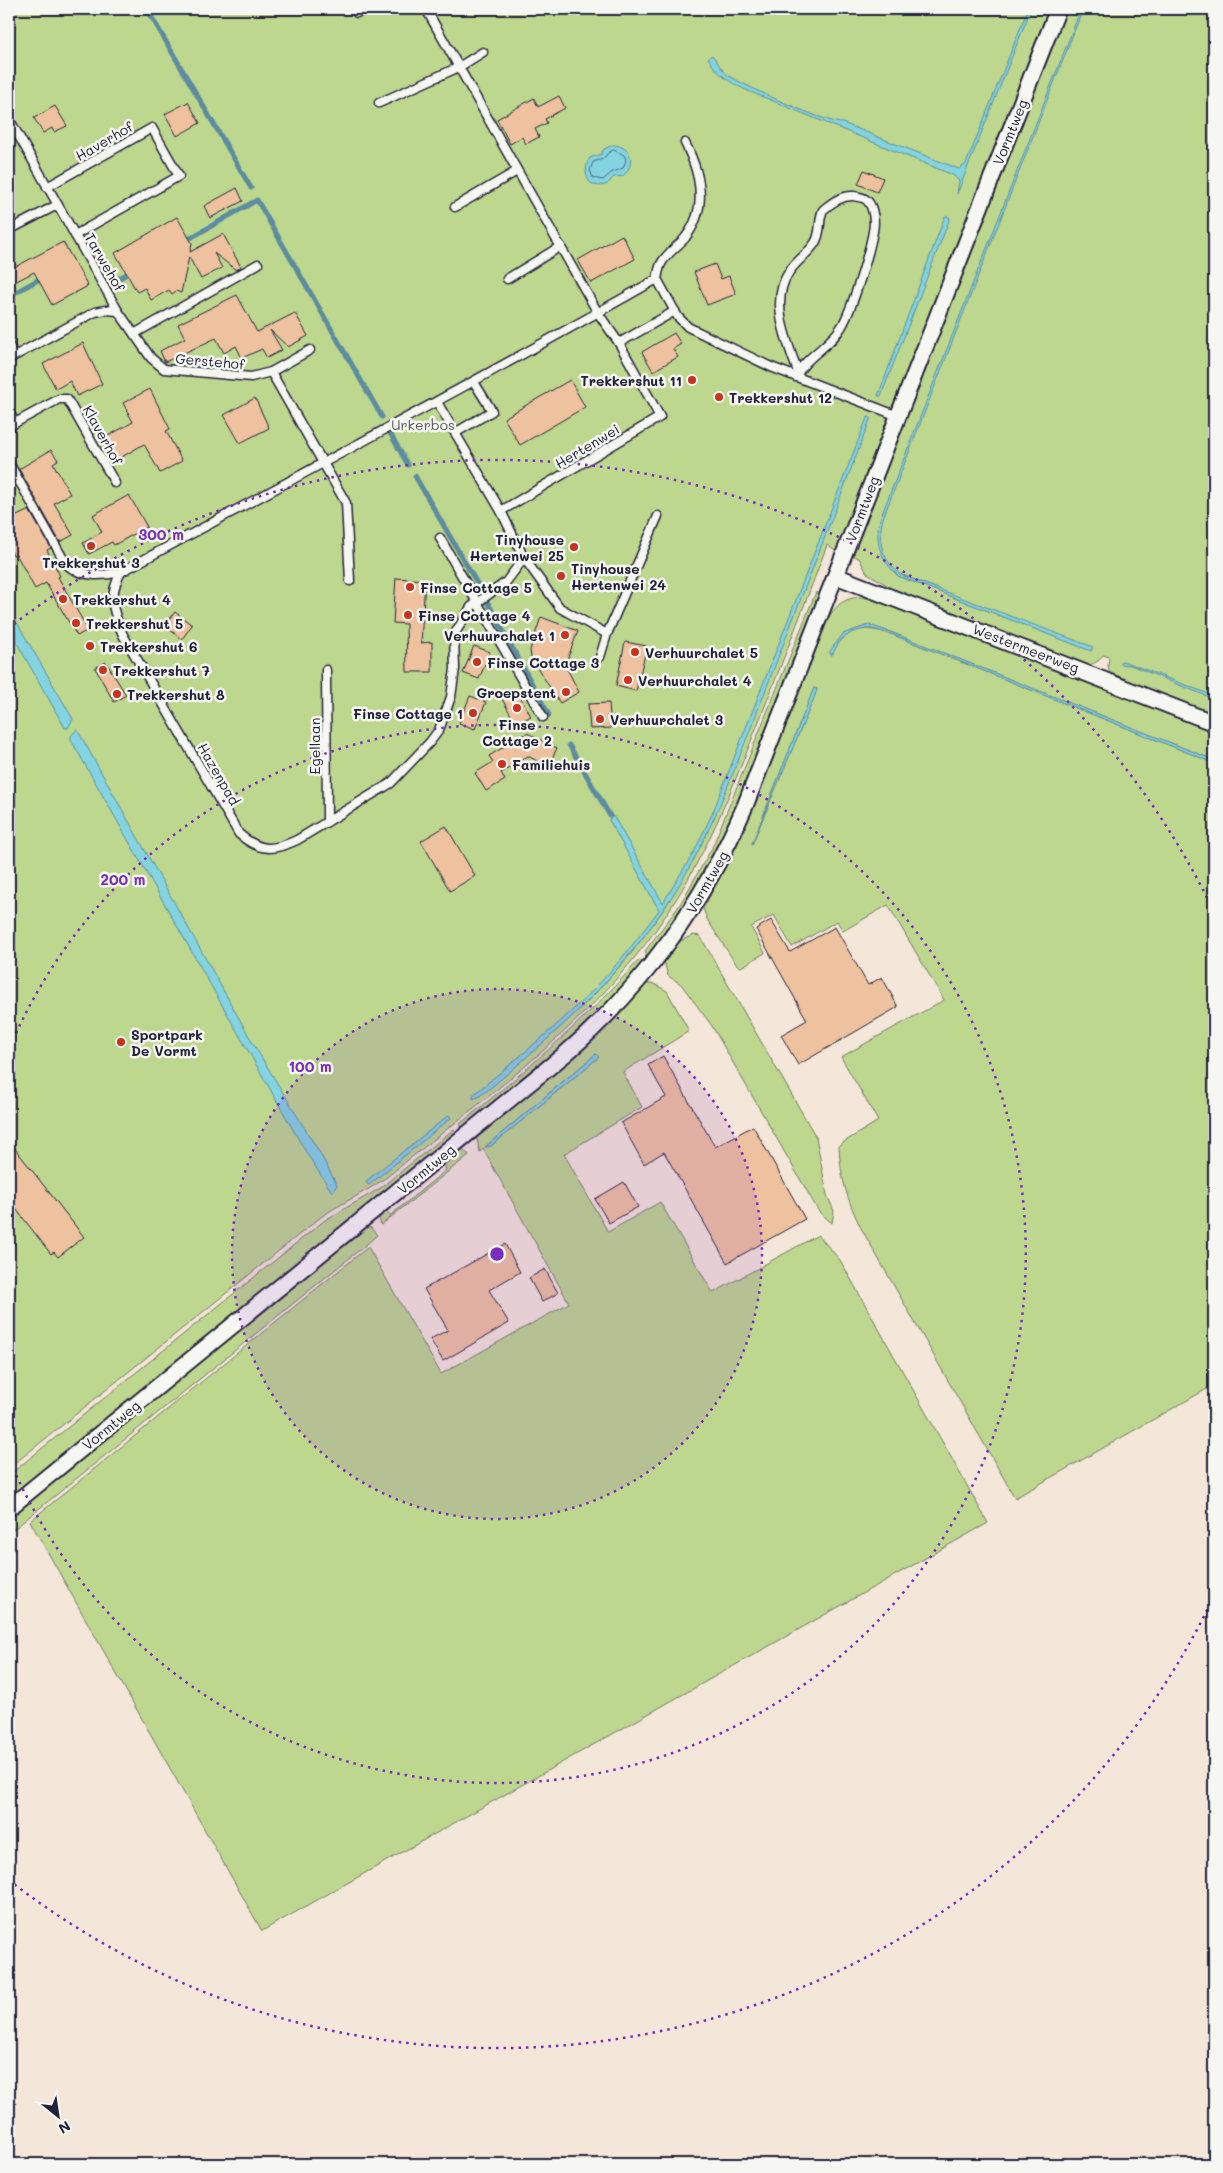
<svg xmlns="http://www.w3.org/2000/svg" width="1223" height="2173" font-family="Mali,sans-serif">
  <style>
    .green { fill: #bed78e; stroke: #707c64; fill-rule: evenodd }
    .water { fill: #83d3e0; stroke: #5c8c9e }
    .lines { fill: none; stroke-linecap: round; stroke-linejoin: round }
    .shore { stroke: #49697d; stroke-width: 1 }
    .stream { stroke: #5c8c9e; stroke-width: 5 }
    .building { fill: #eec29e; stroke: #22223b }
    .lane-casing { stroke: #22223b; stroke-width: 11 }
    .street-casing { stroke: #22223b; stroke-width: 19 }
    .lane { stroke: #f6f6f2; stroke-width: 8 }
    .street { stroke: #f6f6f2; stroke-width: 15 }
    .ring { fill: none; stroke: #7b2cbf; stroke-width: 2.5; stroke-dasharray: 2.5 5 }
    .poi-dot { fill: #c8321e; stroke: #f6f6f2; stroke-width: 2 }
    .labels { text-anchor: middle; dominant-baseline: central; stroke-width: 5; stroke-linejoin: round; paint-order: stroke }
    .street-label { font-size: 14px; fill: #22223b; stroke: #f6f6f2 }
    .poi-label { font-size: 14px; font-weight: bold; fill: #22223b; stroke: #f6f6f2; text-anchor: start }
    .park-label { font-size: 14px; fill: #515854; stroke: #f6f6f2 }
    .centre { fill: #7b2cbf; stroke: #f6f6f2; stroke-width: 2.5 }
    .ring-label { font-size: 15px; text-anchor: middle; font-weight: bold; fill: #7b2cbf; stroke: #f6f6f2; stroke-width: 5; stroke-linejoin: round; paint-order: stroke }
  </style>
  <rect width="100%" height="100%" fill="#f4e6d9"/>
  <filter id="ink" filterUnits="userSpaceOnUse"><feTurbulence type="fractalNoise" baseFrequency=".02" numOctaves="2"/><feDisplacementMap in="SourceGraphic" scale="10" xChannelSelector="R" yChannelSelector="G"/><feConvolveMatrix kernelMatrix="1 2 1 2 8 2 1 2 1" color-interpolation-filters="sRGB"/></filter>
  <g filter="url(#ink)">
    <g class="green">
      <path d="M9,9H1214V716L1110,675L1108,665L1109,657L1103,655L1098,661L1088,666L886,588L887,585L867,573L859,558L839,550L838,553L827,545C805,604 782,663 759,721C726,804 698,876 643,947C574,1036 478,1103 392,1173C370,1191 344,1201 321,1217L9,1468ZM822,543L717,811L694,859L664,909L630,955L591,998L547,1039L477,1098L591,996L664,908L701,840L745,739ZM895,572L1091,650L1092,651L898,576Z"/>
      <polygon points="816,592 821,595 726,836 699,886 648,957 645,951 679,906 712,848"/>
      <path d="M862,597L881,601L1214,731V760L893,633L869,625L843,634L833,651C850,626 863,626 891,634L1214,763V1385L1015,1498L861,1228C847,1200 840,1176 839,1145L878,1121L841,1057L944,1000L888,905L843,931L837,921L792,947L774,915L751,927L765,953L741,967L736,964L708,921L703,909L738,840L822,625H825C832,608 843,597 862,597ZM814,688L817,689L814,698L752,844Z"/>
      <polygon points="693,935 700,936 816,1137 827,1195 834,1211 832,1223 819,1212 712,1026 681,984 668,976 664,961 678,942"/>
      <path d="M639,960L645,961L617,995L572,1040L464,1131L460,1124C524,1072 584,1022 639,960Z"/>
      <path d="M652,983L667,991L689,1031L623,1072L642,1107L564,1154L608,1232L660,1202L713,1293L818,1235L840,1260L988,1523L262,1931L30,1521L368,1247L441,1374L569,1303L483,1149L480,1152L476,1136C535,1089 592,1040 644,985ZM596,1054L599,1057L491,1146L485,1147Z"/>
      <polygon points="454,1129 459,1136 9,1500 9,1475 325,1220 379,1189"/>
      <polygon points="459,1150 463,1150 469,1155 381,1225 379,1219 384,1211 391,1215 446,1170 444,1162"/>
      <polygon points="366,1226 371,1228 377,1235 368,1243 9,1533 9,1516"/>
    </g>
    <g class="water">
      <path d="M1028,9H1031L957,194L959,181L953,175L746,90C729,82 717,74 708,58L712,55C718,62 722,71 729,76C745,86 828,124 843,123L959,169L966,164Z"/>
      <path d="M1081,9H1083L885,513C876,537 880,558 901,575L1093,647L1091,651L898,576C881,560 874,542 880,519Z"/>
      <path d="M613,145C632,146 636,164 623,176C620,177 617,176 614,177C611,179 609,184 605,185C586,190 582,170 590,158L601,154L604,149Z"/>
      <polygon points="945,216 948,216 950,218 881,396 878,396"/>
      <path d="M870,417V420C834,514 797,608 761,702C733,773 707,847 663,910C627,962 584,1008 536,1049C524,1059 484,1096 473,1099V1095C509,1065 546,1036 580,1003C610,975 635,942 659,910L609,820L610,816L614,817L663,903L694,852L713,812L867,418Z"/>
      <polygon points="9,609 73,719 68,728 65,728 9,629"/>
      <polygon points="869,625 893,633 1214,760 1214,763 891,634 869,628 853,632 840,640 832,655 830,654 830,651 843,634"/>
      <polygon points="1123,661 1214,696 1214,699 1130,665 1121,664 1120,662"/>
      <polygon points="814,688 817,689 814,698 752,844"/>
      <polygon points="77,729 254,1045 321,1155 337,1185 332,1192 307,1154 71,740 71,736"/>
      <polygon points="596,1054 599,1057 491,1146 485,1147"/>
      <polygon points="449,1115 451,1118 369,1185 367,1184 366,1181"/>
    </g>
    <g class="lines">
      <polygon class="shore" points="614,150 624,155 626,160 623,168 611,173 603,180 593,178 590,170 593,162 603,159 608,153"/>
      <g class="stream">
        <polyline points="147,9 251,188"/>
        <polyline points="185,241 257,200 382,417"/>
        <polyline points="113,282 132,271"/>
        <polyline points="9,296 43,277"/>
        <polyline points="391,435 408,465"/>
        <polyline points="415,476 478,585"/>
        <polyline points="488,603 549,715"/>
        <polyline points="569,745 610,816"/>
      </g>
    </g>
    <g class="building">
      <polygon points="559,96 565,108 545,119 547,123 535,129 539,137 526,144 522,137 510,144 497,119 534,98 538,107"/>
      <polygon points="188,102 200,123 177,136 165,114"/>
      <polygon points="55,106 67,126 54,132 52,128 43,133 34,118"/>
      <polygon points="864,170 883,178 877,192 858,184"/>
      <polygon points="237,188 243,201 210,218 204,206"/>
      <polygon points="177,217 192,243 190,252 223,234 241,267 236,270 214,253 222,268 201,279 189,257 181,293 176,291 172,294 169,290 151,300 145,288 137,292 115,253"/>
      <polygon points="622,235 635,259 591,283 578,260"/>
      <polygon points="63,242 88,286 52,305 34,272 9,285 9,270"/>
      <polygon points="715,264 721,279 729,276 736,294 707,305 694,272"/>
      <polygon points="237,295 257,332 295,313 308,336 288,347 270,330 282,350 267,358 262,349 242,358 236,346 224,353 216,338 165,362 160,351 185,338 178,324"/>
      <polygon points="674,333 681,344 673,349 678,357 653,371 642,352"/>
      <polygon points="83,343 102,384 77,396 70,381 56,389 43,364"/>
      <polygon points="570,380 585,407 520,445 504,418"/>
      <polygon points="150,389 170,429 166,431 182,461 160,473 144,444 113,462 101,440 133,422 123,403"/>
      <polygon points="255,398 269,428 240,443 224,415"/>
      <polygon points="51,450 58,460 53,463 70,494 54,503 73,535 60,542 19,469"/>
      <polygon points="129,495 147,527 114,545 112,542 89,554 83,543 102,532 93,515"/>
      <polygon points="29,510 51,548 47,550 60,576 58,577 88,630 77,636 46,583 35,589 16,554 13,555 9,548 9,520"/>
      <polygon points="396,578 425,580 421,643 432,642 432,672 407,672 406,624 393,623"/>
      <polygon points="175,612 192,625 182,639 165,626"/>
      <polygon points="541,617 578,631 565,665 579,692 560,703 531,658 530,650"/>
      <polygon points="625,642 647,646 636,691 616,686"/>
      <polygon points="474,646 490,652 479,679 463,673"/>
      <polygon points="106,662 126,695 114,702 95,668"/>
      <polygon points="517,691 531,716 516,724 502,699"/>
      <polygon points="470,696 486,702 475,729 459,723"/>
      <polygon points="609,703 611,728 590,729 588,704"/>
      <polygon points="527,733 557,748 548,767 528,756 501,773 505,780 486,791 475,773 493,762 489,756"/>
      <polygon points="446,826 475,876 450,891 421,841"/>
      <polygon points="771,920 790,952 835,927 868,985 882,977 898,1007 798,1065 781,1035 807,1020 756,929"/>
      <polygon points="663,1056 715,1147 753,1126 805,1219 727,1263 664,1152 644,1164 621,1123 666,1097 648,1065"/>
      <polygon points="9,1141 84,1237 58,1257 54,1252 51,1254 9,1200"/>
      <polygon points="624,1182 638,1207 609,1223 595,1199"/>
      <polygon points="505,1244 520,1272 489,1290 509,1323 443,1361 430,1339 448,1330 424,1289"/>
      <polygon points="545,1269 558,1293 542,1302 529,1278"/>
    </g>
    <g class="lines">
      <g class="lane-casing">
        <g id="lane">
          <polyline points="426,9 598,313 619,343"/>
          <polyline points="357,13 364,9"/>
          <polyline points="379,103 459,67 483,52"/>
          <polyline points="47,187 152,128 179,176 75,235"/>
          <polyline points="455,207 517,171"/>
          <polyline points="9,230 57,205"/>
          <polyline points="507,279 561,246"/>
          <path d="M657,279C658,274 659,268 661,264C665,255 678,246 685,238C708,209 701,174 685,143"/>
          <polyline points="118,311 151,358 164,369 251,377 271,372 346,503 350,581"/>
          <polyline points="134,334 258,264"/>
          <polyline points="9,345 14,356"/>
          <polyline points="9,359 95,312 106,310 118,311 12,124"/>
          <polyline points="271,372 310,350"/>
          <path d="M796,377C805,356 831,346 842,326C852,309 873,243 874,223C874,216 872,203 865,199C862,197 858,197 854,196C842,195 832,202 823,210C818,220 822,232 815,243C808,254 796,261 789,272C769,302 787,341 798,372"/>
          <path d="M437,402L501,511L524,558L506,582L471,607L454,635L455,669L451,697L439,730L430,742L391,783L297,840C273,851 260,852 239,834L123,635C112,610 108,597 121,572C300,475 480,380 657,279L678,317L688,327L771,367L898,416"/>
          <polyline points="9,412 15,423 9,427"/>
          <polyline points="15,423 59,399 67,399 115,483"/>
          <polyline points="455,433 492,411 474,382"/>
          <path d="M9,463L66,564C82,578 102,576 121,572"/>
          <polyline points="501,511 660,417 619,343 675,311"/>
          <polyline points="440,538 543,717"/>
          <polyline points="524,558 560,608 607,634 658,516"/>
          <polyline points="600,657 607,634"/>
          <polyline points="326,670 327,822"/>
        </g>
      </g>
      <g class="street-casing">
        <g id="street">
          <polyline points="836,576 1214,723"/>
          <path d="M9,1508L564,1055C645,985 703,904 745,806L1058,9"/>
        </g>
      </g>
      <use href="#lane" class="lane"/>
      <use href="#street" class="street"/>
    </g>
  </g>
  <circle cx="497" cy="1254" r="265" fill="#7b2cbf" fill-opacity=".12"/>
  <g class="ring">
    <circle cx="497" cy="1254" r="265"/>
    <path d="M10 1047A529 529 0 1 1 10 1461"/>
    <path d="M1214 1596A794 794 0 0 1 14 1884M14 624A794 794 0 0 1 1214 912"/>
  </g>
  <g class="poi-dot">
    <circle cx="692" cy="380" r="5"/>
    <circle cx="719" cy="397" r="5"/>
    <circle cx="91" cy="546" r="5"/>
    <circle cx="574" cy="547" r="5"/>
    <circle cx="561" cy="576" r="5"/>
    <circle cx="410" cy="587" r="5"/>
    <circle cx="63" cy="599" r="5"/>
    <circle cx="408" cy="615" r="5"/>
    <circle cx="76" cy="623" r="5"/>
    <circle cx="565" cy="635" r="5"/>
    <circle cx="90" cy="646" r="5"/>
    <circle cx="635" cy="652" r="5"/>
    <circle cx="477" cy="662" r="5"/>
    <circle cx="103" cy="670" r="5"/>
    <circle cx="628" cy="680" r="5"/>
    <circle cx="566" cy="692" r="5"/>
    <circle cx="117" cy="694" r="5"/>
    <circle cx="517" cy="708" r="5"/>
    <circle cx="473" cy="713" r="5"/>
    <circle cx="600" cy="719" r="5"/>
    <circle cx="502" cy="764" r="5"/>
    <circle cx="121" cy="1042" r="5"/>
  </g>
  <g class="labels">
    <g class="street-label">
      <text transform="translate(1010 132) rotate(-68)">Vormtweg</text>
      <text transform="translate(104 141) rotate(-30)">Haverhof</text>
      <text transform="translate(105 262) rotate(60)">Tarwehof</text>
      <text transform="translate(210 361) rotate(5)">Gerstehof</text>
      <text transform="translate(103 435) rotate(61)">Klaverhof</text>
      <text transform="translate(587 446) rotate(-31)">Hertenwei</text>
      <text transform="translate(862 509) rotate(-69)">Vormtweg</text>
      <text transform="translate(1026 648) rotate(21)">Westermeerweg</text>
      <text transform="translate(314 746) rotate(-90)">Egellaan</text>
      <text transform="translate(219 774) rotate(60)">Hazenpad</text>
      <text transform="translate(707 882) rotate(-60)">Vormtweg</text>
      <text transform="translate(426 1169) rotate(-39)">Vormtweg</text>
      <text transform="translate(111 1425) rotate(-39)">Vormtweg</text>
    </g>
    <g class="poi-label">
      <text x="682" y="380" text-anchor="end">Trekkershut 11</text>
      <text x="729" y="397">Trekkershut 12</text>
      <text x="564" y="539" text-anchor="end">Tinyhouse<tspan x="564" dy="16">Hertenwei 25</tspan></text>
      <text x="91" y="562" text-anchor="middle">Trekkershut 3</text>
      <text x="571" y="568">Tinyhouse<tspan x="571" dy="16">Hertenwei 24</tspan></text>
      <text x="420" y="587">Finse Cottage 5</text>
      <text x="73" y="599">Trekkershut 4</text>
      <text x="418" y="615">Finse Cottage 4</text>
      <text x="86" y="623">Trekkershut 5</text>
      <text x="555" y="635" text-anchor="end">Verhuurchalet 1</text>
      <text x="100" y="646">Trekkershut 6</text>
      <text x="645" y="652">Verhuurchalet 5</text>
      <text x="487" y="662">Finse Cottage 3</text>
      <text x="113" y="670">Trekkershut 7</text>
      <text x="638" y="680">Verhuurchalet 4</text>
      <text x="556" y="692" text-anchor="end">Groepstent</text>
      <text x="127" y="694">Trekkershut 8</text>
      <text x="463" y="713" text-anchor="end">Finse Cottage 1</text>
      <text x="610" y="719">Verhuurchalet 3</text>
      <text x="517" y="724" text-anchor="middle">Finse<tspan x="517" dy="16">Cottage 2</tspan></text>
      <text x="512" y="764">Familiehuis</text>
      <text x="131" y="1034">Sportpark<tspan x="131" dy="16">De Vormt</tspan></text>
    </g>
    <g class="park-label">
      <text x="423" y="424">Urkerbos</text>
    </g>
  </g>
  <circle cx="497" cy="1254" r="8" class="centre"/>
  <g class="ring-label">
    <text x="161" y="540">300 m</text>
    <text x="123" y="885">200 m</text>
    <text x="310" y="1072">100 m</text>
  </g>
  <rect width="1223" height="2173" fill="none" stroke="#f6f6f2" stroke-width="30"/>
  <rect x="15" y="15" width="1193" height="2143" fill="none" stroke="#22223b" stroke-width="2" filter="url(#ink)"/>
  <g transform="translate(58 2116) rotate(150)" stroke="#f6f6f2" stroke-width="4" paint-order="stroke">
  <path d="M0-4L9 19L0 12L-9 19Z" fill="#22223b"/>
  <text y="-8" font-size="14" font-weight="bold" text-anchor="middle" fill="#22223b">N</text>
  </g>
</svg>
